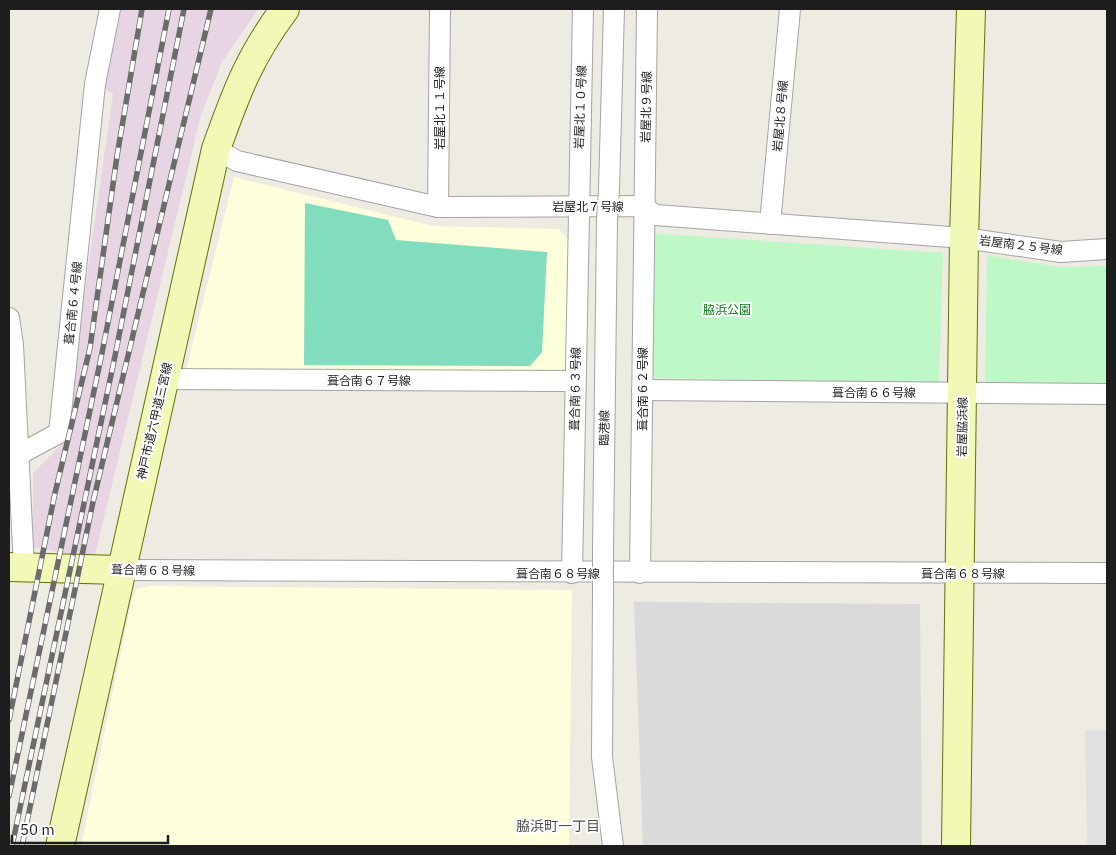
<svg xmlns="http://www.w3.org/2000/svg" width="1116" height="855" font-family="'IBM Plex Sans','Noto Sans JP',sans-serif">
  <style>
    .residential { fill: #dbdada }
    .industrial { fill: #e7d5e3 }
    .education { fill: #fdfedb }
    .park { fill: #bff8c7 }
    .pitch { fill: #81ddbe }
    .parking { fill: #e1e1e1 }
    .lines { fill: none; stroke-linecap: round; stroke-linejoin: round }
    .street-casing { stroke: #a4a4a4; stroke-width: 22 }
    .secondary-casing { stroke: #617206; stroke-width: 30 }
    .street { stroke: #fff; stroke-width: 20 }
    .secondary { stroke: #f2f8b6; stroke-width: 28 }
    .rail-casing { stroke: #6b6b6b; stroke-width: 5.5 }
    .rail { stroke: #fff; stroke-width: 4; stroke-dasharray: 11; stroke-linecap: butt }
    .street-bridge-casing { stroke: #a4a4a4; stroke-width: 22; stroke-linecap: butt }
    .street-bridge { stroke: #fff; stroke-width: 20 }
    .labels { text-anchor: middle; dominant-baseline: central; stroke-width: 4; stroke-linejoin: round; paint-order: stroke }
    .street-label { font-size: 12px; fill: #1d1d1d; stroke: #fff }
    .park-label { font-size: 12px; fill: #0d791b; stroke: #fff }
    .neighbourhood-label { font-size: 14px; fill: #505050; stroke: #fff }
  </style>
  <rect width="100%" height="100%" fill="#eeebe3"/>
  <polygon class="residential" points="634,602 920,604 922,846 643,846"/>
  <polygon class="industrial" points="117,9 258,9 222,62 201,115 94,559 33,547 33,473 63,443 113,94 102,87"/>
  <g class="education">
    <polygon points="234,177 433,226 558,229 570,241 568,365 558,374 186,370"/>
    <polygon points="150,586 572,590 569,846 81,846 132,598 137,589"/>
  </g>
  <g class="park">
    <polygon points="649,233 943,253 939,384 656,378 648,374"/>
    <polygon points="987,255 1059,267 1107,266 1107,384 985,382"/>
  </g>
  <polygon class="pitch" points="305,203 388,220 396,240 547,252 542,352 530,366 304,365"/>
  <polygon class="parking" points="1085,730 1107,730 1107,846 1087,846"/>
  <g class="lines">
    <g class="street-casing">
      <g id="street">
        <polyline points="216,149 237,161 438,207 643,206 655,215 964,238 1061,252 1107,249"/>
        <polyline points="609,189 614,9"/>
        <polyline points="438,207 440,9"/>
        <polyline points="770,224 790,9"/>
        <polyline points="9,318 13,345 24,568"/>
        <polyline points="163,379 575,381"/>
        <polyline points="642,390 1107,394"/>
        <polyline points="18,455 59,433 95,84 110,9"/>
        <polyline points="603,549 607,219"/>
        <polyline points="121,570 1107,573"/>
        <polyline points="572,573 583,9"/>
        <polyline points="640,573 647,9"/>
        <polyline points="603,592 602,757 613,846"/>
      </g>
    </g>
    <g class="secondary-casing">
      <g id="secondary">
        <polyline points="9,567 121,570"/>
        <path d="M60,846L216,149C236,93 249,57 285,9"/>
        <polyline points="956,846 964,238 971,9"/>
      </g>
    </g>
    <use href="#street" class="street"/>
    <use href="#secondary" class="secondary"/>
    <g class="rail-casing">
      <g id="rail">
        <polyline points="9,720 55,493 90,348 117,156 142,9"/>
        <polyline points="9,796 102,353 169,9"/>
        <polyline points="12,846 115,356 184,9"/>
        <polyline points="22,846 93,502 211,9"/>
      </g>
    </g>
    <use href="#rail" class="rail"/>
    <g class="street-bridge-casing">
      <g id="street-bridge">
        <polyline points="607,219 609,189"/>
        <polyline points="603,549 603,592"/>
      </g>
    </g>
    <use href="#street-bridge" class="street-bridge"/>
  </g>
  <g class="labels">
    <g class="street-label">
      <text transform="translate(580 107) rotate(-88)">岩屋北１０号線</text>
      <text transform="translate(646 107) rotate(-89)">岩屋北９号線</text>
      <text transform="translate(439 108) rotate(-90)">岩屋北１１号線</text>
      <text transform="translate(780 116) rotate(-85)">岩屋北８号線</text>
      <text x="588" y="206">岩屋北７号線</text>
      <text transform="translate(1021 245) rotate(7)">岩屋南２５号線</text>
      <text transform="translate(73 303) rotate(-84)">葺合南６４号線</text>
      <text x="369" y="380">葺合南６７号線</text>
      <text transform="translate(575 389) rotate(-89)">葺合南６３号線</text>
      <text transform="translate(642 389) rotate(-90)">葺合南６２号線</text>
      <text x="874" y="392">葺合南６６号線</text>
      <text transform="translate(154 421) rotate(-77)">神戸市道六甲道三宮線</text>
      <text transform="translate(962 427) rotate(-89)">岩屋脇浜線</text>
      <text transform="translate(604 428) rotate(-89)">臨港線</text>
      <text transform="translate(153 570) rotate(1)">葺合南６８号線</text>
      <text x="558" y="573">葺合南６８号線</text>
      <text x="963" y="573">葺合南６８号線</text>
    </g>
    <g class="park-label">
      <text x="727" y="309">脇浜公園</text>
    </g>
    <g class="neighbourhood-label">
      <text x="558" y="826">脇浜町一丁目</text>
    </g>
  </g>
  <rect width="1116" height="855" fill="none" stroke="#1d1d1d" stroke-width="20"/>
  <path d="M12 835v8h156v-8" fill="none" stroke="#1d1d1d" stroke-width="2.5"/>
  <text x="20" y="835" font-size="15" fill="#1d1d1d" stroke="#ffffff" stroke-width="4" paint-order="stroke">50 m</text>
</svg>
